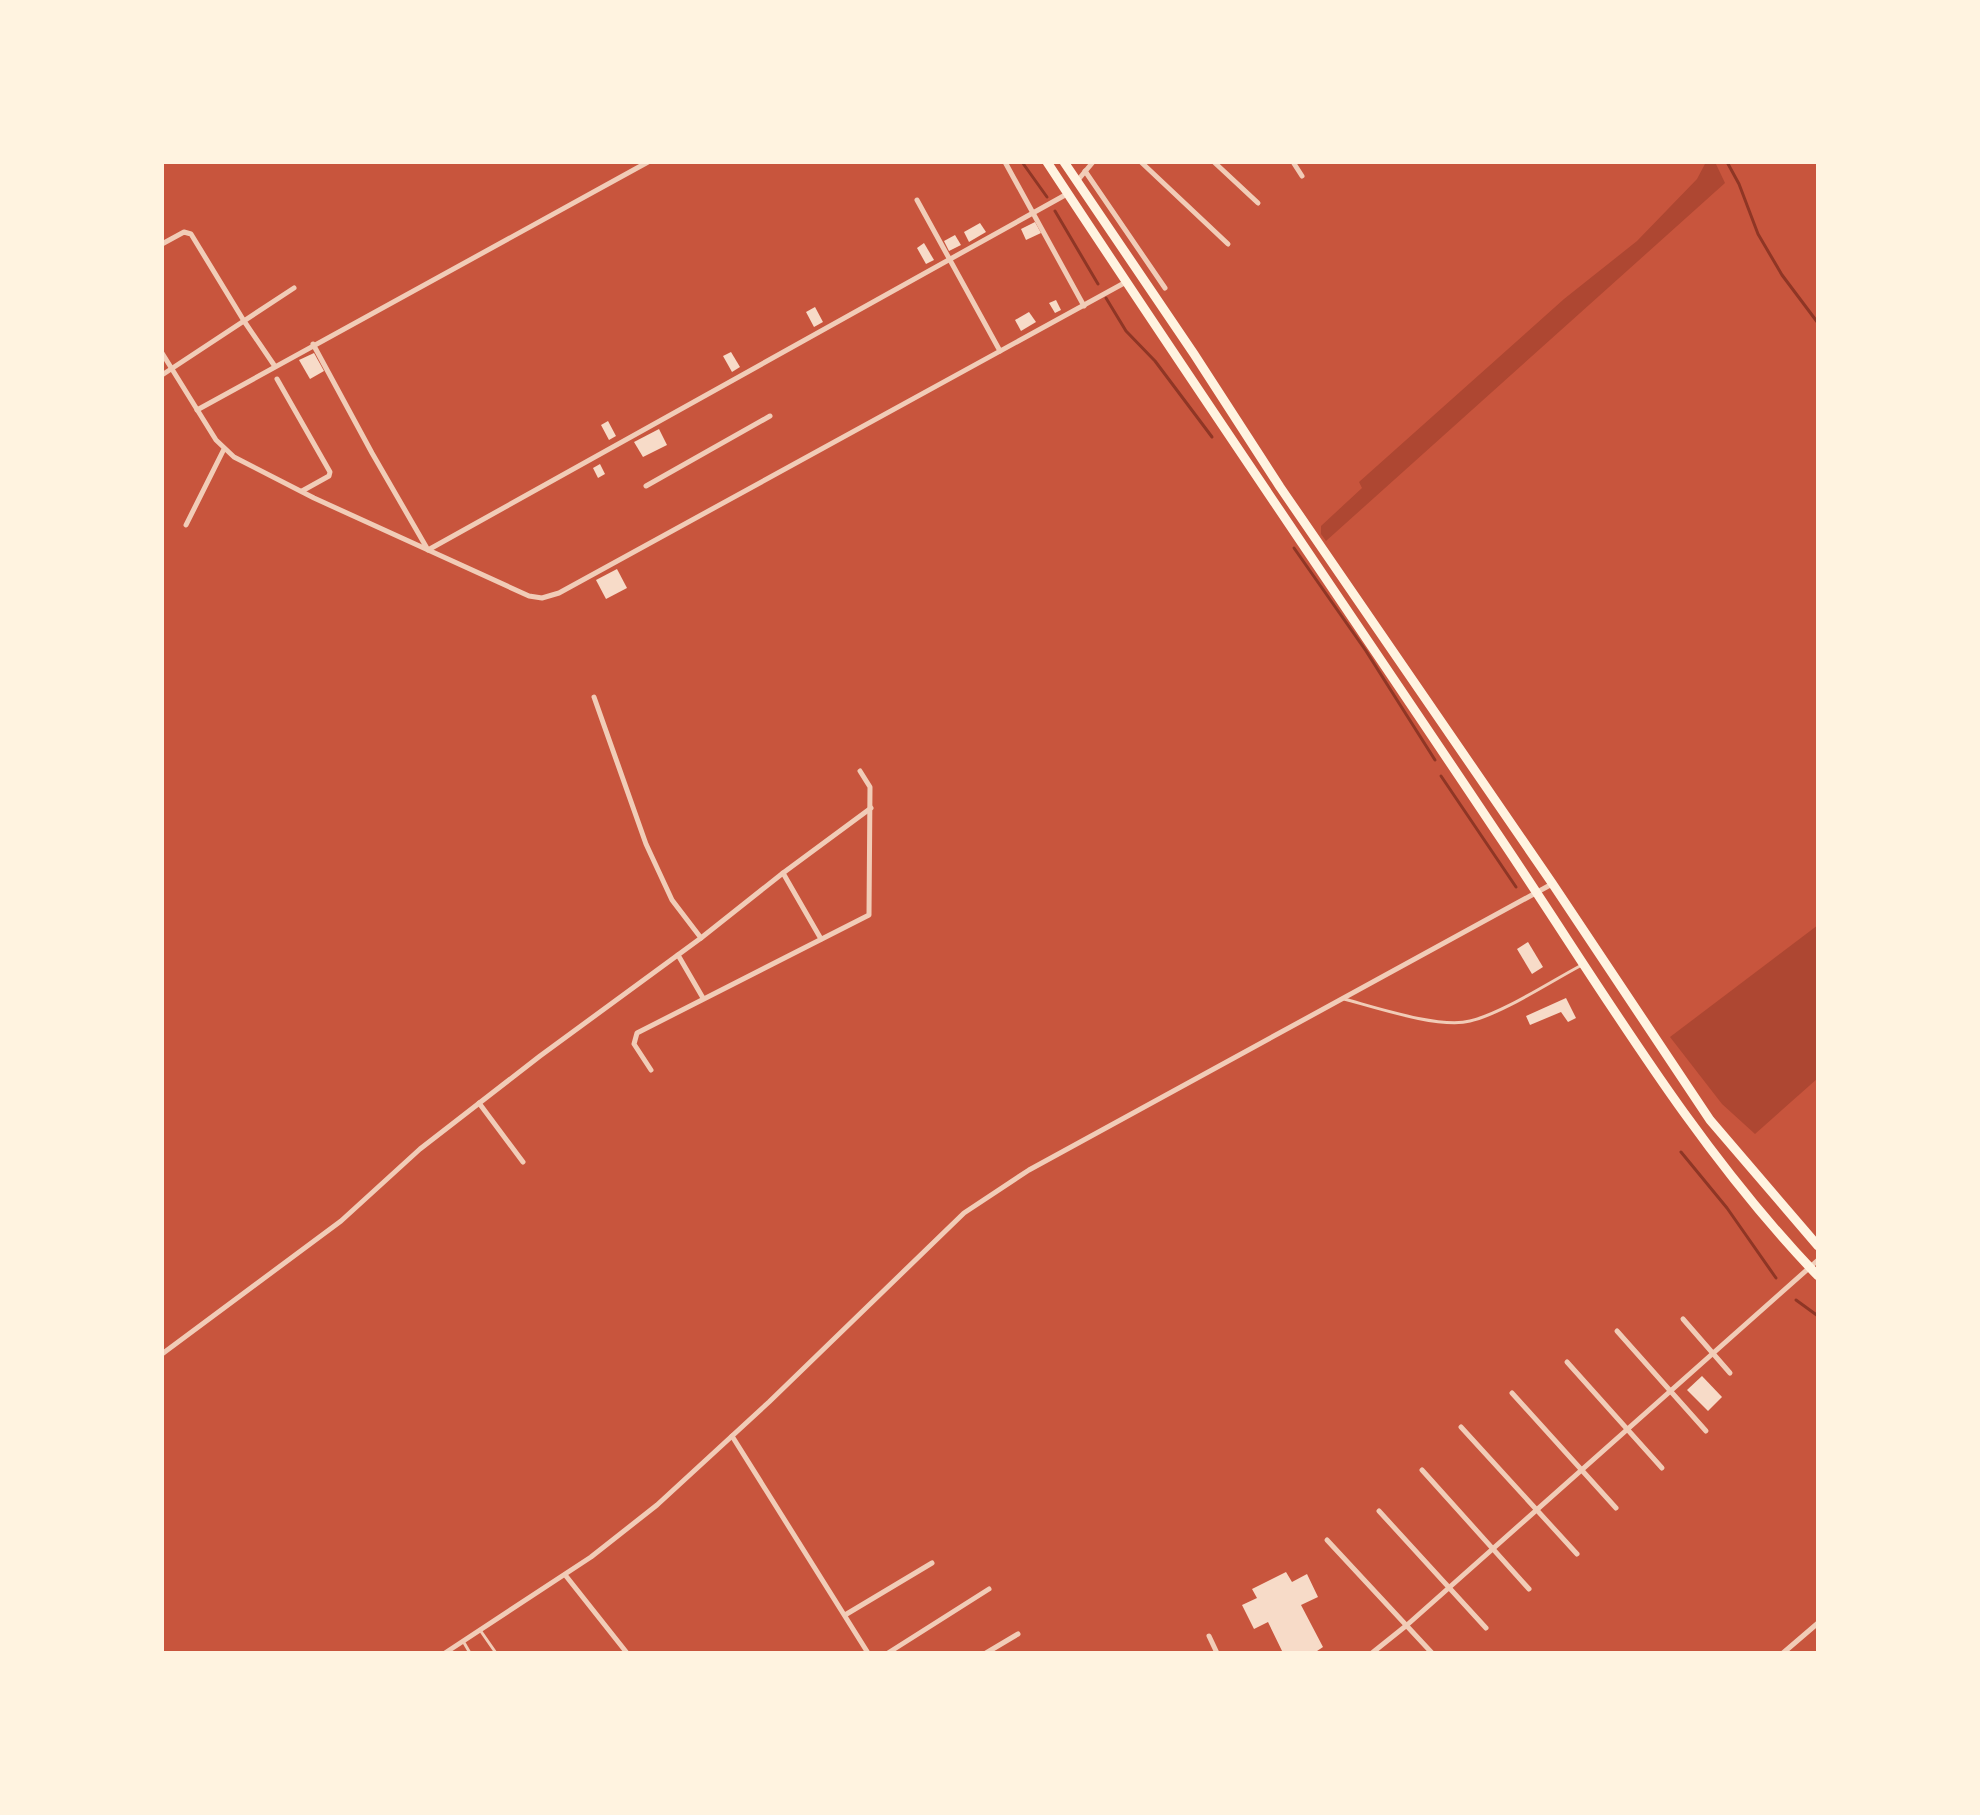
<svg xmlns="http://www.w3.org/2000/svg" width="1980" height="1815" font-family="Figtree,sans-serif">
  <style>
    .green { fill: #ae4732 }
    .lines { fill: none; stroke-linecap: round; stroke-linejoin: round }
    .stream { stroke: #8f3625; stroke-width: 3 }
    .building { fill: #f7dbc8 }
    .service { stroke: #f1ccb7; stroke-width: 3 }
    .minor { stroke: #f1ccb7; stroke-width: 5 }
    .trunk { stroke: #fff3e0; stroke-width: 9 }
  </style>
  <rect width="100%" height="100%" fill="#c8553d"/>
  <g class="green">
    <polygon points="1706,162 1715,162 1725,183 1326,541 1321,534 1321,526 1362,488 1359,482 1564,299 1637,241 1697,179"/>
    <polygon points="1818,925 1818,1078 1755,1134 1722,1104 1670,1037"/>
  </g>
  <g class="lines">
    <g class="stream">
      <polyline points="1022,162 1047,197"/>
      <polyline points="1727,162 1739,184 1758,234 1782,275 1818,323"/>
      <polyline points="1055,211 1098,284"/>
      <polyline points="1106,298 1126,331 1155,361 1212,437"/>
      <polyline points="1294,548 1366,651 1435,760"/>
      <polyline points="1441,776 1516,887"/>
      <polyline points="1681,1152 1727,1208 1776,1278"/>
      <polyline points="1796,1300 1818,1316"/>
    </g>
  </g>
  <g class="building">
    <polygon points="1035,222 1041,233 1026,240 1021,229"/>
    <polygon points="980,223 986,232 969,242 964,232"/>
    <polygon points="955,235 961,245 949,251 944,241"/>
    <polygon points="924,243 934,260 926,264 917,248"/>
    <polygon points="1056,300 1061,310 1055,313 1049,303"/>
    <polygon points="815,307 823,322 814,327 806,312"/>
    <polygon points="1029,312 1036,322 1021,331 1015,320"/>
    <polygon points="731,352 740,367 732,372 723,356"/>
    <polygon points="314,353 324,371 310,379 299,360"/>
    <polygon points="608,421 616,436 609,440 601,425"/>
    <polygon points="659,429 667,445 643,457 634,442"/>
    <polygon points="600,464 605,474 598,478 593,468"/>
    <polygon points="617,569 627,588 606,599 596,580"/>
    <polygon points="1528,942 1543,967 1532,974 1517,949"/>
    <polygon points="1566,998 1576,1018 1568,1022 1561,1012 1530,1025 1526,1016"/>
    <polygon points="1702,1376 1722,1397 1708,1411 1687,1390"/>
    <polygon points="1286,1572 1292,1582 1307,1574 1318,1597 1301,1605 1323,1647 1314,1653 1283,1653 1268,1622 1254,1629 1242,1605 1257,1598 1252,1589"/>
  </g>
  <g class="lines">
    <g class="service">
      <path d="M1344,999C1374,1007 1440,1029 1470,1021C1501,1014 1550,982 1580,966"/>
      <polyline points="480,1630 496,1653"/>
      <polyline points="463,1641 470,1653"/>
    </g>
    <g class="minor">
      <polyline points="1005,162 1084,306"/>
      <polyline points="1141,162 1228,244"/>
      <polyline points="1214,162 1258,203"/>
      <polyline points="1293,162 1302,176"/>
      <polyline points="1085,171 1165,288"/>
      <polyline points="1078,180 1093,162"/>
      <polyline points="917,200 1000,351"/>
      <polyline points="162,244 184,232 191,234 244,321 274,365"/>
      <polyline points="313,344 372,453 428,550 1067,194"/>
      <polyline points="162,353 216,440 234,457 314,498 529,596 542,598 559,593 1126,282"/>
      <polyline points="162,375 294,288"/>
      <polyline points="277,379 330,472 329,476 302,491"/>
      <polyline points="197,410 648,162"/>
      <polyline points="646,486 770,416"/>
      <polyline points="186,525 224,449"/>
      <polyline points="594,697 646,844 672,900 701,938"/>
      <polyline points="783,873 821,939"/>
      <polyline points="678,955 703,998"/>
      <polyline points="651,1070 634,1044 637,1033 869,915 870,787 860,771"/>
      <polyline points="479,1103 523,1162"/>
      <polyline points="1683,1319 1730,1373"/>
      <polyline points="1617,1331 1706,1431"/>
      <polyline points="162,1354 341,1221 420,1149 540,1056 701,938 783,873 871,808"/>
      <polyline points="1567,1362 1662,1468"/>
      <polyline points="1512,1393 1616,1508"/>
      <polyline points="1461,1427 1577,1554"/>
      <polyline points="732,1436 868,1653"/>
      <polyline points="1422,1470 1529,1589"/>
      <polyline points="1379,1511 1486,1628"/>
      <polyline points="1327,1540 1432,1653"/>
      <polyline points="566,1576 627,1653"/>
      <polyline points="845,1615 932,1563"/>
      <polyline points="1209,1636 1217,1653"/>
      <polyline points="445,1653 591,1557 657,1505 769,1402 964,1213 1029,1170 1552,884"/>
      <polyline points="888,1653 989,1589"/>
      <polyline points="986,1653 1018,1634"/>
      <polyline points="1372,1653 1407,1625 1818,1260"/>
      <polyline points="1783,1653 1818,1623"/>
    </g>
    <g class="trunk">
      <path d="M1047,162C1194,386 1346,607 1495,830C1598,982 1690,1143 1818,1276"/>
      <polyline points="1064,162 1194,354 1280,487 1552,883 1710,1120 1818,1246"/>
    </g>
  </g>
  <rect width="1980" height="1815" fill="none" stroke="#fff3e0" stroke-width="328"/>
</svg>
